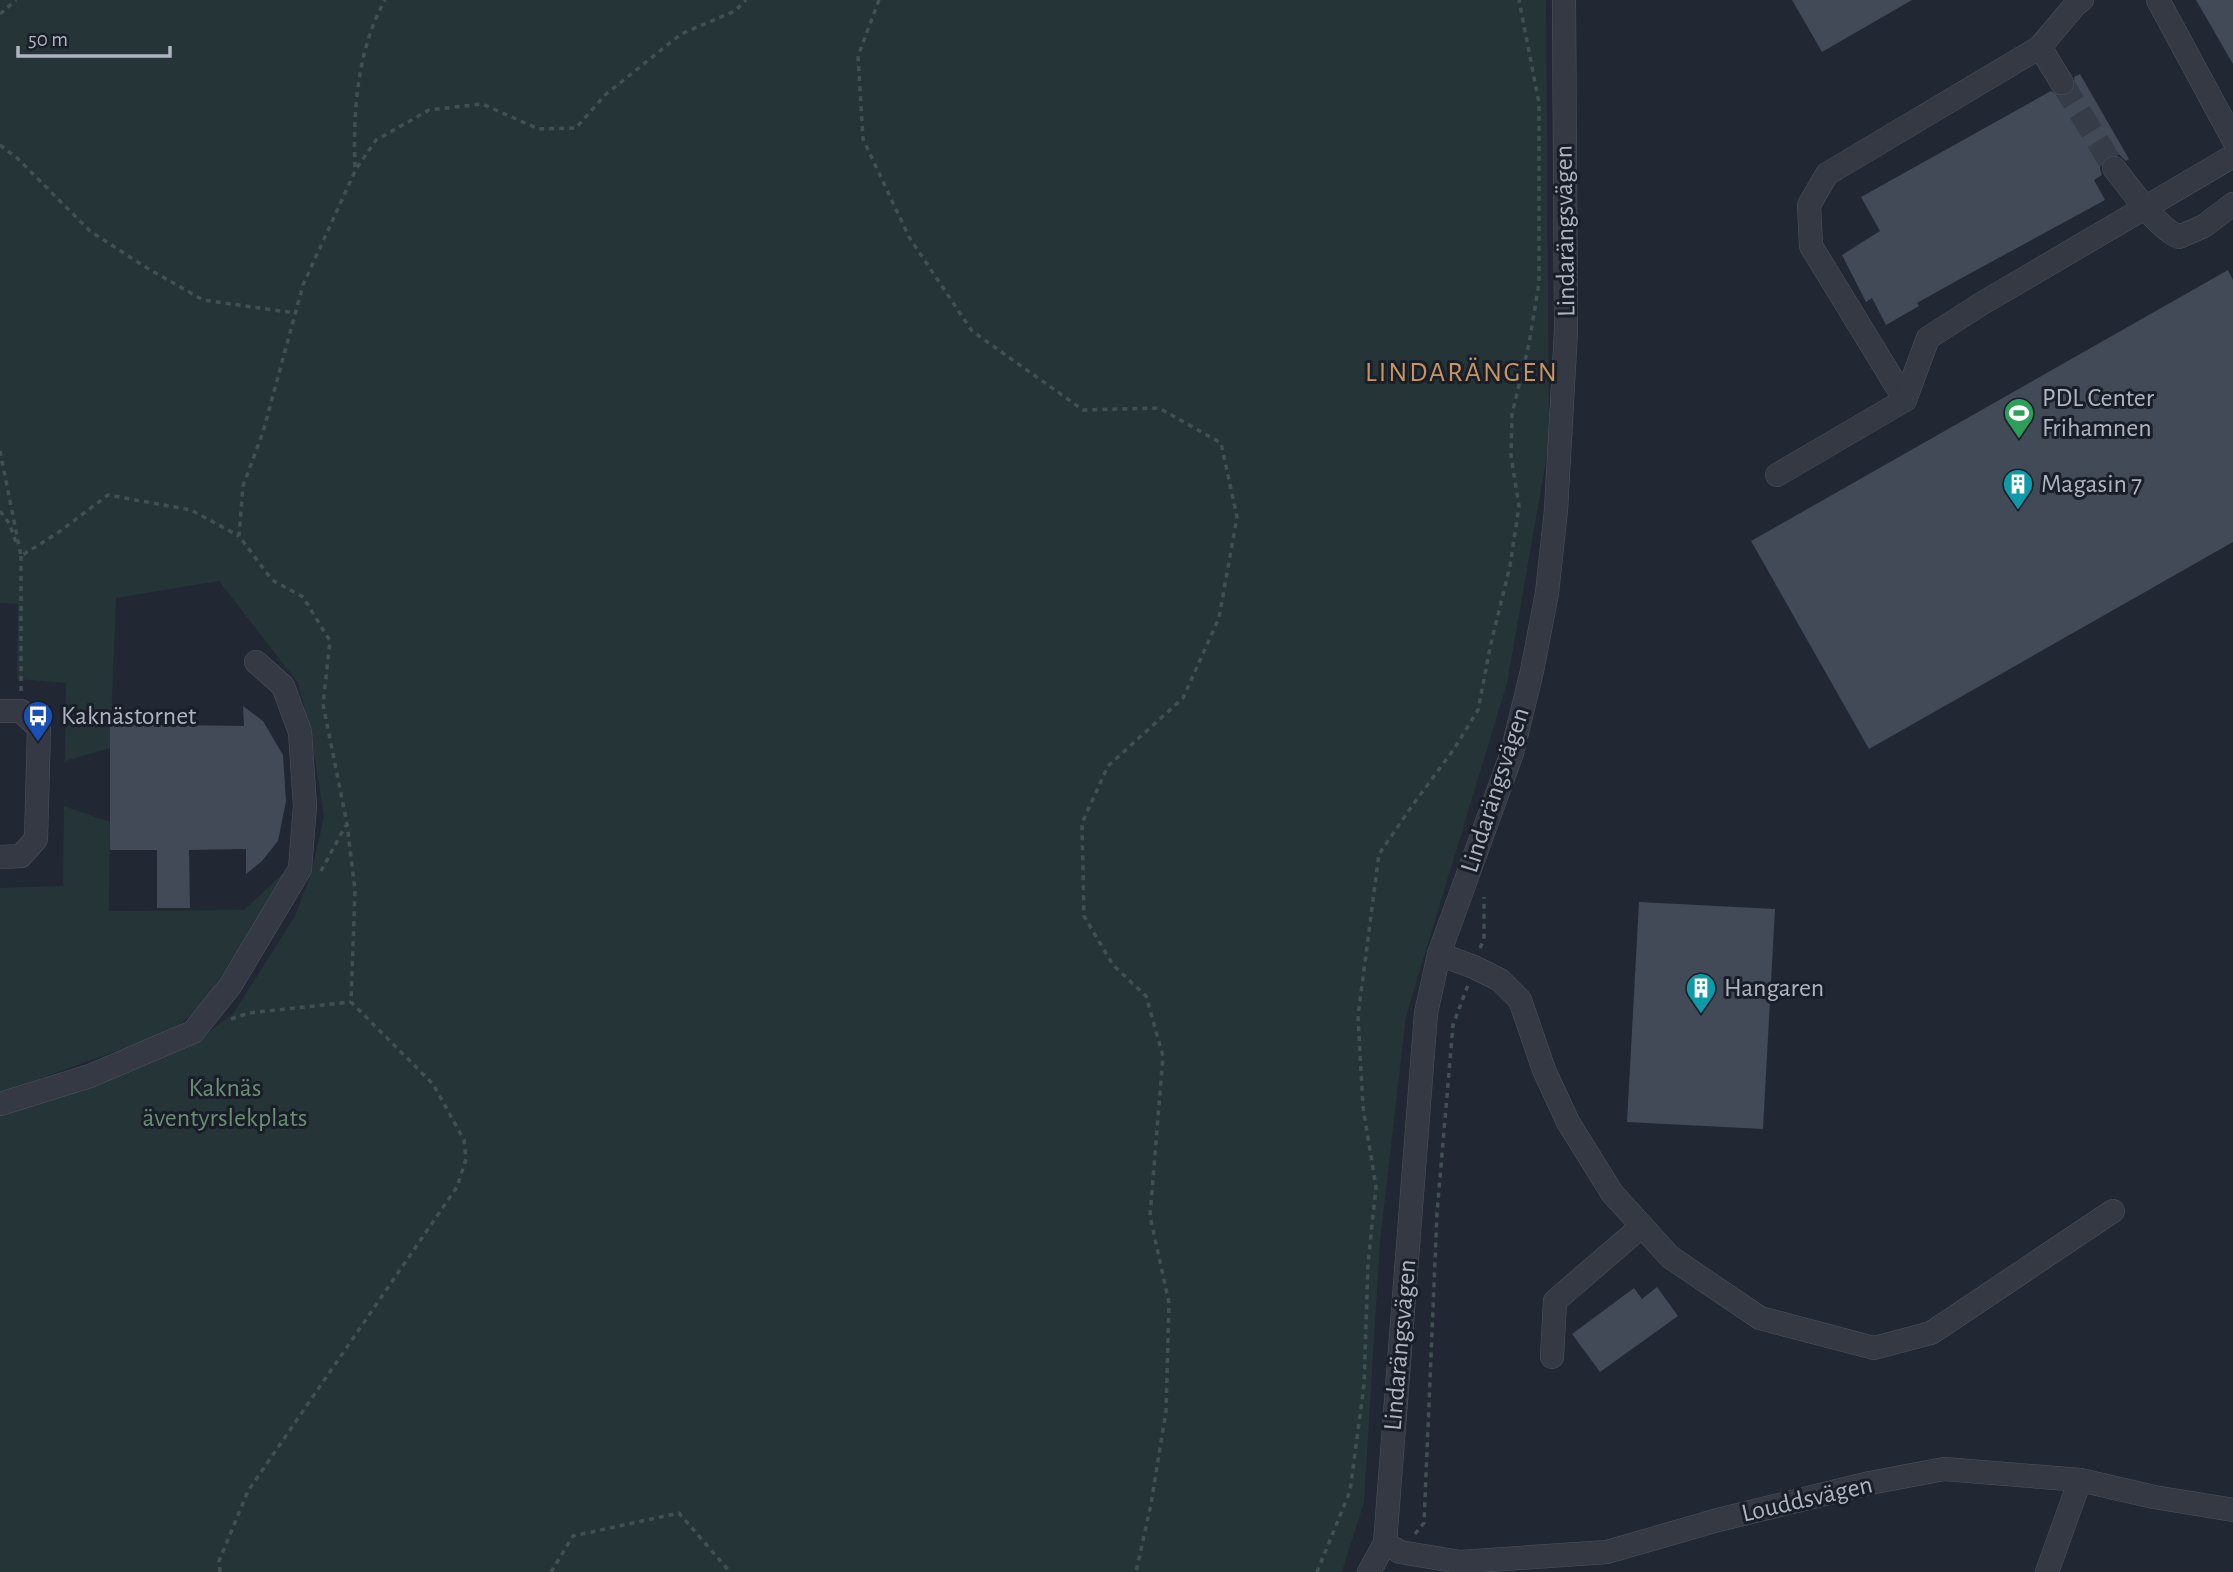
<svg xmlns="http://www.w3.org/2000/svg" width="2233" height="1572" font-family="'Alegreya Sans',sans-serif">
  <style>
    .green { fill: #253537 }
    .building { fill: #424a57 }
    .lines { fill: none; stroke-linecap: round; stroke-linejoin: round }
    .minor-tunnel { stroke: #363c48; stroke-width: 23; stroke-dasharray: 23 11; stroke-linecap: butt }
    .minor-casing { stroke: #4e545f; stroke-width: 24 }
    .path { stroke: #425054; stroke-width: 3.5; stroke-dasharray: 5 5; stroke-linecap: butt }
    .minor { stroke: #343944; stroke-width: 23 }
    .labels { text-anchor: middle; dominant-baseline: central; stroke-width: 6; stroke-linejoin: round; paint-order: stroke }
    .street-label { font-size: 26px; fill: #aeb4c1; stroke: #191e28 }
    .poi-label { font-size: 26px; fill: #aeb4c1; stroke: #191e28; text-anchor: start }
    .park-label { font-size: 26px; fill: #688e74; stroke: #191e28 }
    .neighbourhood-label { font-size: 28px; letter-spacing: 2px; fill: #c79562; stroke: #191e28 }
  </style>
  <rect width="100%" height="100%" fill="#212733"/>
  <g class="green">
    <polygon points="0,0 1546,0 1549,444 1507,683 1406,1016 1380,1241 1364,1502 1342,1572 0,1572 0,1109 194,1043 233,1014 295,916 311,874 324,817 310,728 298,683 219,581 116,598 110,748 65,761 66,683 17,679 18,604 0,603"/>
    <path d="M64,806L110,822L109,911L244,910L292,865L295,867C276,895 256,924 236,953C213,987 205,1008 169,1032L0,1093V888L63,886Z"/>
  </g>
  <g class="building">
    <polygon points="1792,0 1912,0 1822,52"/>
    <polygon points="2196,0 2233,0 2233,64"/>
    <polygon points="2080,74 2129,159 2126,161 2120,155 2113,154 2106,157 2101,162 2100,169 2102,175 2094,180 2105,200 1960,279 1917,303 1919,306 1886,325 1872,298 1866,302 1842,255 1880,231 1861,197 2051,91 2062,97 2069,95 2075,89 2074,77"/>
    <polygon points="2228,270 2233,280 2233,542 1869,749 1751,541"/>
    <polygon points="243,706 263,721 283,755 286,801 278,841 262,861 246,874 246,849 189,850 190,908 157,908 157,850 110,850 110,724 244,726"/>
    <polygon points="1639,902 1775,909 1763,1129 1627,1122"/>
    <polygon points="1657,1287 1678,1316 1600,1372 1572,1334 1634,1288 1642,1299"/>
  </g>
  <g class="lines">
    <polyline class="minor-tunnel" points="2062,83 2114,168"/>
    <g class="minor-casing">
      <g id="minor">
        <polyline points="2158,0 2233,139"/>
        <polyline points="2040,47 2062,83"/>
        <path d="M2114,168C2130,188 2157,228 2179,237L2204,226L2233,204"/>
        <polyline points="1905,400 1811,246 1809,205 1827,174 2040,47 2076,4 2082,0"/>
        <polyline points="1777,475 1905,400 1928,338 1981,304 2233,156"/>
        <polyline points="0,711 21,711 39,728 36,839 21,856 0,857"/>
        <polyline points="1439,954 1474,967 1500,980 1520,1000 1544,1070 1568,1122 1612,1193 1670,1257 1760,1318 1874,1348 1931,1333 2113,1211"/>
        <polyline points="0,1104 90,1076 193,1032 230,986 300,869 305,806 300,732 283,686 256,662"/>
        <polyline points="1552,1357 1555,1301 1642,1226"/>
        <polyline points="1385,1543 1400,1552 1460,1562 1607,1552 1718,1520 1870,1483 1944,1469 2080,1480 2154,1497 2233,1510"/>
        <polyline points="1369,1572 1385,1543 1426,1013 1439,954 1512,753 1532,671 1547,593 1556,510 1566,331 1564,0"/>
        <polyline points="2047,1572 2080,1480"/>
      </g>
    </g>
    <g class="path">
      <polyline points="879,0 858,56 863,139 909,237 972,331 1083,410 1159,408 1221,443 1237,517 1219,618 1183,698 1108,766 1082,823 1084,916 1113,965 1146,996 1163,1056 1150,1216 1169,1303 1166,1411 1151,1504 1136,1572"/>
      <polyline points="0,14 16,0"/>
      <polyline points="0,145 17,158 90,231 147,268 203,300 295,313"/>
      <path d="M355,167C353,110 357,51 385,0"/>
      <polyline points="0,451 21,556 56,534 108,495 191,510 239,536"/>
      <polyline points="0,511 9,523 17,545"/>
      <polyline points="21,556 21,691"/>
      <polyline points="321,871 346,825"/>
      <polyline points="1480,948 1484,939 1484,897"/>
      <polyline points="231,1019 249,1013 351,1002"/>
      <polyline points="1415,1534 1424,1523 1437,1213 1453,1025 1468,985"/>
      <polyline points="220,1572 219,1561 248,1491 457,1187 466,1159 464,1140 433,1084 351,1002 355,890 347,824 323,704 330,641 303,597 272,580 239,536 243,486 263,432 303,285 356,169 376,140 429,110 482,104 539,129 576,128 605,95 681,34 735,11 746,0"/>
      <polyline points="551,1572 573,1536 679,1513 730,1572"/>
      <polyline points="1317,1572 1350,1491 1364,1385 1368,1264 1376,1187 1363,1107 1358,1016 1379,854 1412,806 1454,749 1478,710 1491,643 1510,566 1519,506 1511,456 1512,414 1529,344 1539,283 1539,103 1519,0"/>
    </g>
    <use href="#minor" class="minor"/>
  </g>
  <defs>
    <g id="stadium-pin" transform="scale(1.575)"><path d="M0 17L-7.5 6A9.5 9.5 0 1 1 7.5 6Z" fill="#2e9e5b" stroke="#191e28"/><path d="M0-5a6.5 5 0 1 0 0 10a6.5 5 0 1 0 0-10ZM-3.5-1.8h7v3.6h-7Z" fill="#fff"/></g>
    <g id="building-pin" transform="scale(1.575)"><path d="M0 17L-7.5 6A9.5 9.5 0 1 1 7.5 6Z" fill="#0f9aa8" stroke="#191e28"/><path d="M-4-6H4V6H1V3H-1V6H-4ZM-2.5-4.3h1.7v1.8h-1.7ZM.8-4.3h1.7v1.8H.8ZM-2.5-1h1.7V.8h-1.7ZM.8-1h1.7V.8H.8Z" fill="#fff"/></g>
    <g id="bus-pin" transform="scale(1.575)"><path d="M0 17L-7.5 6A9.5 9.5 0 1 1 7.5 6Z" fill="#1a4fb4" stroke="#191e28"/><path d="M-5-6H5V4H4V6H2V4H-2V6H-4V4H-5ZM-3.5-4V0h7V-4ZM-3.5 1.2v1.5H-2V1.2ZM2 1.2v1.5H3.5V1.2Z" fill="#fff"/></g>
  </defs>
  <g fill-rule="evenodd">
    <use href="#stadium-pin" x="2019" y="413"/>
    <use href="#building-pin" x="2018" y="484"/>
    <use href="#bus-pin" x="38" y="716"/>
    <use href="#building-pin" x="1701" y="988"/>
  </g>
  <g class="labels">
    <g class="street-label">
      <text transform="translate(1565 231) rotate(-91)">Lindarängsvägen</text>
      <text transform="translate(1495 790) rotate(-72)">Lindarängsvägen</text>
      <text transform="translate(1400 1345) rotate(-85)">Lindarängsvägen</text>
      <text transform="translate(1807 1499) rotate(-13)">Louddsvägen</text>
    </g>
    <g class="poi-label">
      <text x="2042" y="398">PDL Center<tspan x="2042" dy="30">Frihamnen</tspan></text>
      <text x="2041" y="484">Magasin 7</text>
      <text x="61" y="716">Kaknästornet</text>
      <text x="1724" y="988">Hangaren</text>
    </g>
    <g class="park-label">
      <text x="225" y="1088">Kaknäs<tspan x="225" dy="30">äventyrslekplats</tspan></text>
    </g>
    <g class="neighbourhood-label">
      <text x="1462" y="373">LINDARÄNGEN</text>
    </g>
  </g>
  <path d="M18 46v10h152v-10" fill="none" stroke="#aeb4c1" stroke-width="3.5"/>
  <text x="28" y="46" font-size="21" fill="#aeb4c1" stroke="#191e28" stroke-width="5" paint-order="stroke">50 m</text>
</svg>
